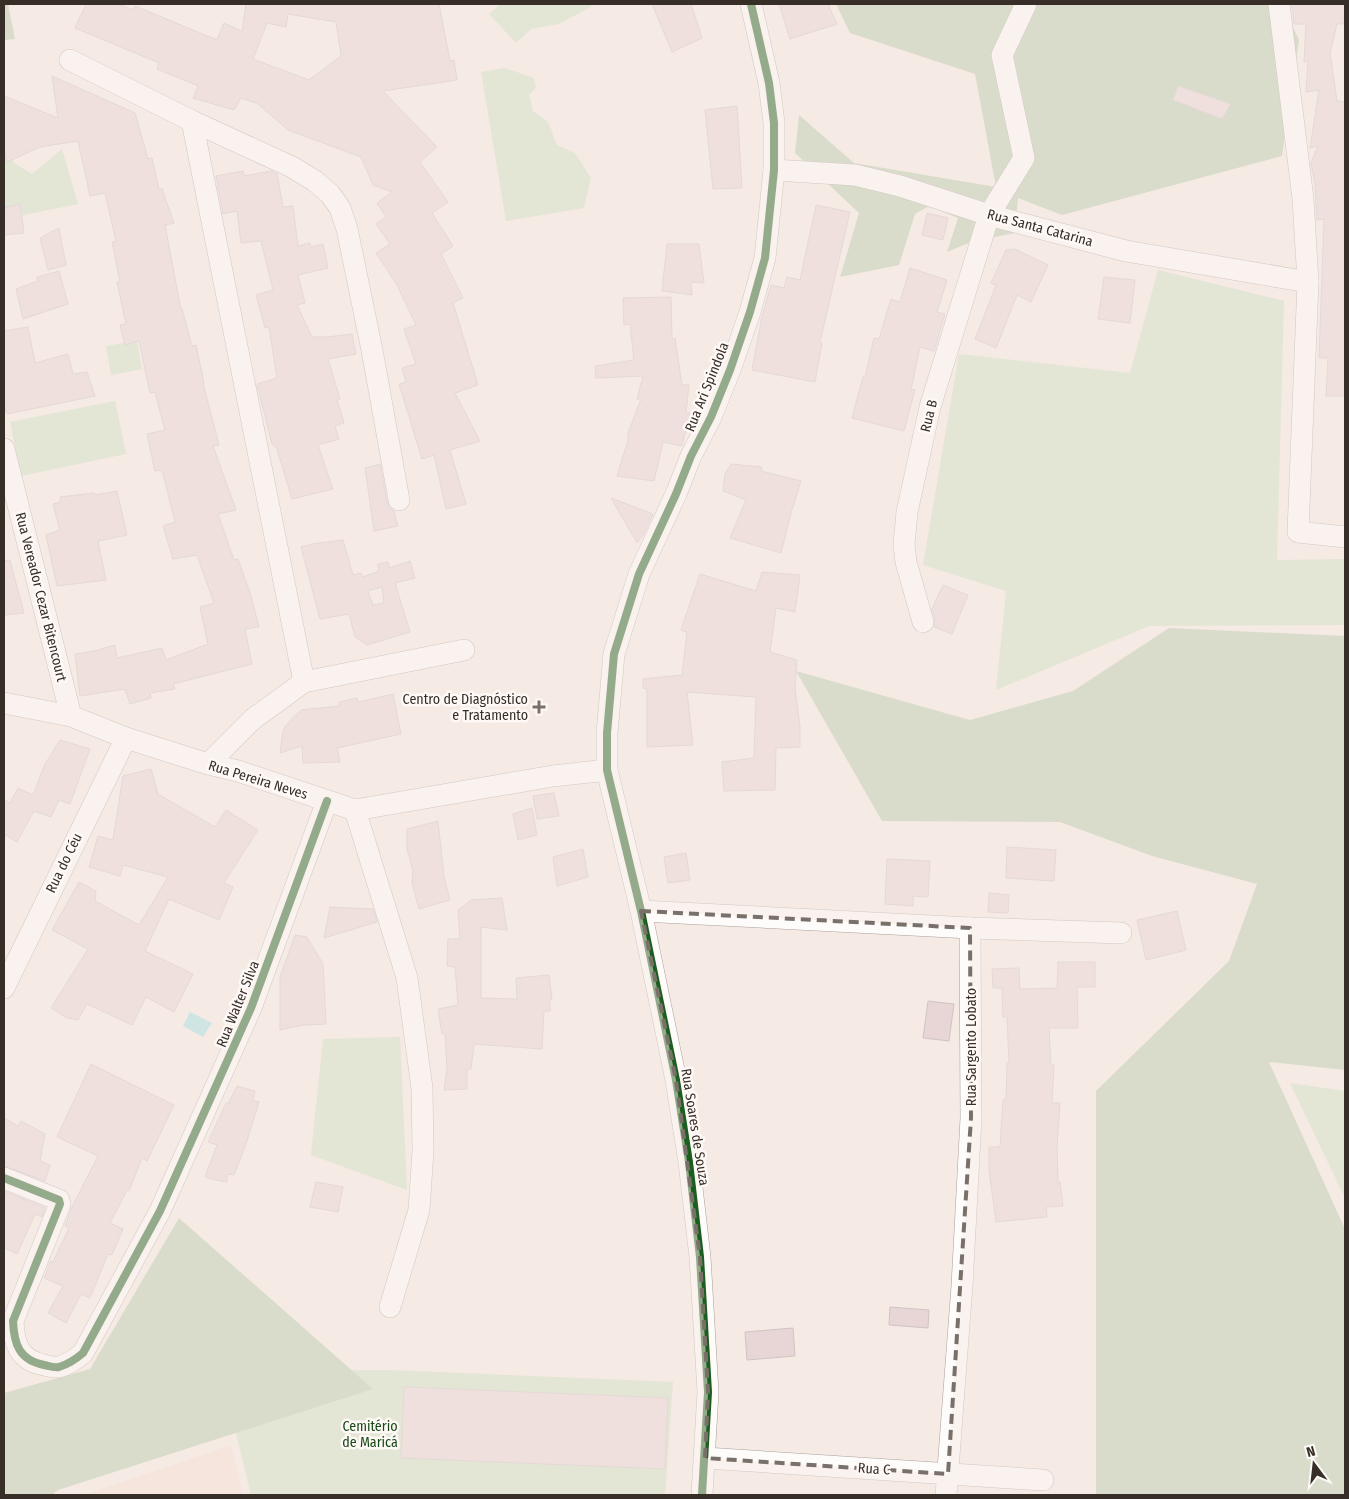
<svg xmlns="http://www.w3.org/2000/svg" width="1349" height="1499" font-family="'Fira Sans Condensed',sans-serif">
  <style>
    .built { fill: #f7e1d5 }
    .green { fill: #cde0c4 }
    .forest { fill: #b7cdae }
    .water { fill: #a0e1e5 }
    .building { fill: #e8d5d6; stroke: #cec5c3; fill-rule: evenodd }
    .lines { fill: none; stroke-linecap: round; stroke-linejoin: round }
    .minor-casing { stroke: #a9a09b; stroke-width: 22 }
    .minor { stroke: #fefcfb; stroke-width: 21 }
    .cycleway-casing { stroke: #fef9f6; stroke-width: 11 }
    .cycleway { stroke: #1b5e20; stroke-width: 8 }
    .marked { fill: none; stroke: #7a706a; stroke-width: 4; stroke-dasharray: 10 6; stroke-linejoin: round }
    .poi-dot { fill: #7a706a; stroke: #fef9f6; stroke-width: 2 }
    .labels { text-anchor: middle; dominant-baseline: central; stroke-width: 5; stroke-linejoin: round; paint-order: stroke }
    .street-label { font-size: 14px; fill: #372e28; stroke: #fef9f6 }
    .poi-label { font-size: 14px; fill: #372e28; stroke: #fef9f6; text-anchor: end }
    .park-label { font-size: 14px; fill: #154915; stroke: #fef9f6 }
  </style>
  <rect width="100%" height="100%" fill="#f5eae4"/>
  <polygon class="built" points="231,1445 243,1495 84,1495"/>
  <g class="green">
    <polygon points="500,4 596,4 559,24 531,29 516,43 489,14"/>
    <polygon points="505,68 534,78 536,88 529,95 533,111 548,122 557,145 575,153 591,178 584,208 506,221 481,72"/>
    <polygon points="4,147 14,163 32,174 62,149 78,204 4,219"/>
    <polygon points="1158,270 1284,301 1277,560 1345,559 1345,625 1149,626 996,690 1006,591 923,565 959,354 1130,373"/>
    <polygon points="137,341 142,369 111,375 106,346"/>
    <polygon points="115,401 126,454 21,476 10,422"/>
    <polygon points="400,1037 407,1190 311,1155 323,1039"/>
    <polygon points="1290,1083 1345,1091 1345,1198"/>
    <polygon points="221,1370 389,1370 673,1382 665,1495 251,1495"/>
  </g>
  <g class="forest">
    <polygon points="4,4 8,4 15,39 4,40"/>
    <polygon points="836,4 1285,4 1285,11 1299,40 1282,156 1062,215 1018,198 1015,233 971,242 947,252 958,218 929,206 915,214 899,265 840,277 859,213 795,153 799,115 854,163 996,187 975,74 850,33"/>
    <polygon points="1169,628 1345,636 1345,1070 1269,1062 1345,1229 1345,1495 1096,1495 1096,1091 1229,961 1257,884 1152,856 1060,822 882,821 796,671 970,720 1073,691"/>
    <polygon points="179,1218 373,1389 58,1490 52,1495 4,1495 4,1393 90,1369"/>
  </g>
  <polygon class="water" points="190,1012 212,1023 203,1037 183,1026"/>
  <g class="building">
    <path d="M86,4H119L133,10L135,6L217,40L224,23L242,31L246,4H439L450,61L454,60L457,80L383,91L437,147L420,162L448,202L432,213L453,246L441,254L463,298L453,303L478,385L455,393L480,441L450,450L466,504L446,509L434,455L422,459L399,384L406,382L402,368L416,364L404,329L416,325L397,285L376,253L390,244L376,224L386,217L377,203L392,192L373,185L361,157L288,130L258,104L241,98L234,110L193,98L198,86L157,69L159,63L75,28ZM288,14L336,22L341,56L309,80L253,59L267,23L286,27Z"/>
    <polygon points="652,4 691,4 702,38 672,52"/>
    <polygon points="779,4 828,4 837,24 790,39"/>
    <polygon points="1292,4 1345,4 1344,24 1337,24 1330,53 1337,101 1345,102 1345,396 1326,396 1328,358 1319,358 1324,219 1317,220 1315,184 1311,163 1318,146 1310,148 1319,90 1306,92 1308,61 1304,62 1306,24 1294,24"/>
    <polygon points="52,76 135,113 148,159 152,158 159,189 162,189 174,223 165,225 181,310 182,309 192,346 196,345 204,383 203,383 219,445 213,446 236,510 218,514 234,560 238,559 251,596 259,627 245,629 252,664 173,684 175,689 150,693 151,698 130,704 125,689 80,696 75,654 95,651 115,645 117,658 162,648 166,660 208,644 200,607 214,603 197,555 173,559 163,526 175,522 162,470 155,471 147,434 165,430 155,392 150,393 139,341 125,345 120,325 126,324 117,282 120,282 112,242 116,241 105,193 90,196 78,141 40,147 7,162 4,149 4,96 58,118"/>
    <polygon points="1178,86 1231,104 1222,119 1173,100"/>
    <polygon points="737,106 742,188 713,189 705,110"/>
    <polygon points="243,171 244,176 271,171 277,174 283,207 293,206 298,246 310,243 311,247 323,244 328,268 298,275 305,303 297,305 312,337 327,337 352,334 356,354 328,359 340,399 337,400 344,423 335,426 339,439 318,445 333,489 292,499 277,449 272,444 257,384 277,378 269,327 265,328 256,295 273,290 261,241 241,243 237,211 223,214 216,176"/>
    <polygon points="20,204 24,233 4,235 4,208"/>
    <polygon points="816,205 850,212 820,342 822,343 815,382 752,370 762,316 771,285 784,288 787,277 800,280"/>
    <polygon points="927,213 948,218 943,240 922,235"/>
    <polygon points="59,228 66,265 48,270 40,238"/>
    <polygon points="667,244 699,244 704,283 691,282 692,295 662,291"/>
    <polygon points="1015,249 1048,265 1031,302 1017,295 996,348 975,339 996,285 991,283 1006,250"/>
    <polygon points="910,268 947,280 937,312 945,314 934,351 920,347 911,389 915,390 904,431 852,418 863,377 865,377 874,338 879,339 891,299 900,302"/>
    <polygon points="59,271 68,304 23,319 16,289 38,281 37,277"/>
    <polygon points="1104,277 1135,280 1130,323 1098,319"/>
    <polygon points="671,297 672,339 675,338 682,385 689,385 686,413 690,413 682,446 663,442 654,481 617,476 629,437 627,436 641,399 637,399 643,376 596,378 595,366 634,360 630,324 624,325 623,298"/>
    <polygon points="28,327 35,363 68,354 73,374 87,372 95,396 7,414 4,403 4,331"/>
    <polygon points="380,464 387,502 389,508 394,511 398,526 374,531 365,468"/>
    <polygon points="731,464 762,467 761,471 801,481 791,513 781,553 730,538 746,500 723,491 725,474"/>
    <polygon points="117,491 127,535 98,541 106,580 57,586 46,535 60,530 53,504 61,502 60,497 94,493 95,495"/>
    <polygon points="611,498 653,514 643,535 637,543"/>
    <path d="M343,540L353,575L361,573L363,577L379,571L378,564L388,562L390,568L410,561L415,578L395,583L410,632L367,645L355,637L349,614L320,619L301,547L312,544ZM382,587L384,603L373,605L368,591Z"/>
    <polygon points="10,560 24,613 4,615 4,561"/>
    <polygon points="762,572 800,575 795,612 776,608 770,652 797,660 795,688 800,727 800,747 776,748 775,790 724,791 722,762 754,758 756,697 687,692 693,745 647,747 647,689 643,688 643,679 682,675 687,632 681,630 700,574 756,591"/>
    <polygon points="943,585 968,595 952,634 934,627 935,619 932,609"/>
    <polygon points="393,694 401,734 337,748 340,762 303,763 302,746 280,753 283,731 286,725 301,710 339,706 339,702 357,698 359,702"/>
    <polygon points="60,740 90,749 70,804 59,800 51,817 34,811 17,842 4,834 4,800 10,803 18,788 33,795 45,764"/>
    <polygon points="151,769 158,794 215,827 226,810 258,830 224,883 233,887 219,920 169,899 145,951 193,974 174,1012 146,997 132,1025 87,1004 78,1020 67,1018 51,1008 88,949 52,930 79,882 96,891 95,901 139,925 168,877 123,865 120,876 89,867 98,836 113,840 123,776"/>
    <polygon points="554,793 559,816 537,819 533,796"/>
    <polygon points="532,808 537,835 518,840 513,814"/>
    <polygon points="438,821 444,877 450,900 419,909 412,883 413,870 407,849 407,829"/>
    <polygon points="1007,847 1056,850 1054,881 1006,878"/>
    <polygon points="583,849 588,877 557,886 553,857"/>
    <polygon points="686,853 690,880 668,883 664,857"/>
    <polygon points="887,859 930,861 928,897 913,896 913,906 885,904"/>
    <polygon points="989,893 1009,895 1008,913 988,912"/>
    <polygon points="502,898 507,930 481,927 481,998 517,999 516,978 549,975 552,999 550,999 550,1011 544,1011 542,1049 474,1044 471,1069 467,1069 467,1089 444,1090 447,1069 445,1033 442,1034 438,1009 458,1005 455,967 447,966 448,939 460,939 458,910 471,900"/>
    <polygon points="330,907 373,909 377,922 324,938"/>
    <polygon points="1177,911 1186,950 1146,960 1137,920"/>
    <polygon points="295,935 307,937 323,964 326,1024 303,1025 280,1030 280,977"/>
    <polygon points="1058,962 1095,962 1095,987 1077,987 1078,1028 1049,1028 1051,1065 1054,1065 1052,1103 1060,1103 1057,1146 1058,1182 1060,1182 1063,1206 1046,1207 1047,1217 996,1222 989,1170 989,1147 1000,1147 1003,1100 1006,1100 1007,1063 1009,1063 1007,1017 1003,1017 1002,988 993,988 992,969 1019,968 1020,989 1057,988"/>
    <polygon points="928,1001 954,1004 949,1041 923,1038"/>
    <polygon points="91,1064 174,1105 147,1161 142,1158 129,1191 127,1190 110,1223 123,1229 112,1255 108,1254 90,1298 81,1294 66,1323 48,1313 63,1286 44,1278 51,1261 53,1262 69,1228 65,1226 72,1207 98,1156 57,1137"/>
    <polygon points="237,1086 255,1091 253,1100 259,1102 246,1144 234,1175 227,1174 227,1182 216,1180 205,1177 217,1145 208,1142 226,1103 228,1104"/>
    <polygon points="4,1118 18,1126 21,1121 45,1134 40,1161 50,1165 45,1181 4,1166"/>
    <polygon points="316,1182 343,1187 338,1212 310,1207"/>
    <polygon points="4,1191 45,1208 42,1217 35,1214 17,1254 4,1248"/>
    <polygon points="890,1307 929,1310 928,1328 889,1325"/>
    <polygon points="793,1328 795,1356 747,1360 745,1332"/>
    <polygon points="404,1387 668,1398 665,1469 401,1458"/>
  </g>
  <g class="lines">
    <g class="minor-casing">
      <g id="minor">
        <polyline points="1279,4 1303,199 1308,282 1298,532 1345,537"/>
        <polyline points="70,60 192,121 292,167 315,181 330,194 340,208 347,229 372,350 399,500"/>
        <polyline points="192,121 304,682"/>
        <polyline points="774,170 855,175 900,186 989,215 1126,251 1308,282"/>
        <polyline points="4,449 71,716"/>
        <polyline points="923,622 906,562 904,544 907,512 930,407 989,215 1024,158 1002,55 1026,4"/>
        <polyline points="4,703 71,716 126,738 208,764 238,771 355,810 553,776 607,770"/>
        <polyline points="208,764 253,719 304,682 464,650"/>
        <polyline points="355,810 407,978 422,1088 423,1151 419,1210 390,1307"/>
        <polyline points="641,911 970,928 1121,933"/>
        <polyline points="4,988 126,738"/>
        <path d="M4,1178L59,1200L60,1204L13,1321C14,1344 19,1360 44,1365C49,1366 54,1368 59,1367C69,1364 76,1359 83,1353L160,1211L251,1008L327,801"/>
        <polyline points="705,1458 1043,1480"/>
        <polyline points="702,1495 708,1392 700,1257 689,1162 676,1080 641,911 607,770 607,733 614,654 639,574 676,494 691,456 711,417 730,370 750,312 765,258 774,170 774,123 769,83 751,4"/>
        <polyline points="946,1495 962,1286 971,1118 970,928"/>
      </g>
    </g>
    <use href="#minor" class="minor"/>
    <g class="cycleway-casing">
      <g id="cycleway">
        <path d="M4,1178L59,1200L60,1204L13,1321C14,1344 19,1360 44,1365C49,1366 54,1368 59,1367C69,1364 76,1359 83,1353L160,1211L251,1008L327,801"/>
        <polyline points="702,1495 708,1392 700,1257 689,1162 676,1080 641,911 607,770 607,733 614,654 639,574 676,494 691,456 711,417 730,370 750,312 765,258 774,170 774,123 769,83 751,4"/>
      </g>
    </g>
    <use href="#cycleway" class="cycleway"/>
  </g>
  <path d="M0 0H1349V1499H0ZM641,911L970,928L971,1118L948,1474L705,1458L708,1392L700,1257L676,1080Z" fill="#f5eae4" fill-opacity=".55" fill-rule="evenodd"/>
  <path class="marked" d="M641,911L970,928L971,1118L948,1474L705,1458L708,1392L700,1257L676,1080Z"/>
  <path class="poi-dot" d="M536.5 699.5h5v5h5v5h-5v5h-5v-5h-5v-5h5z"/>
  <g class="labels">
    <g class="street-label">
      <text transform="translate(1040 228) rotate(15)">Rua Santa Catarina</text>
      <text transform="translate(707 387) rotate(-68)">Rua Ari Spindola</text>
      <text transform="translate(929 416) rotate(-76)">Rua B</text>
      <text transform="translate(41 597) rotate(76)">Rua Vereador Cezar Bitencourt</text>
      <text transform="translate(258 780) rotate(17)">Rua Pereira Neves</text>
      <text transform="translate(64 863) rotate(-64)">Rua do Céu</text>
      <text transform="translate(238 1004) rotate(-68)">Rua Walter Silva</text>
      <text transform="translate(971 1047) rotate(-90)">Rua Sargento Lobato</text>
      <text transform="translate(695 1127) rotate(81)">Rua Soares de Souza</text>
      <text transform="translate(874 1469) rotate(4)">Rua C</text>
    </g>
    <g class="poi-label">
      <text x="528" y="699">Centro de Diagnóstico<tspan x="528" dy="16">e Tratamento</tspan></text>
    </g>
    <g class="park-label">
      <text x="370" y="1426">Cemitério<tspan x="370" dy="16">de Maricá</tspan></text>
    </g>
  </g>
  <rect width="1349" height="1499" fill="none" stroke="#372e28" stroke-width="10"/>
  <g transform="translate(1314 1464) rotate(345)" stroke="#fef9f6" stroke-width="4" paint-order="stroke">
  <path d="M0-4L9 19L0 12L-9 19Z" fill="#372e28"/>
  <text y="-8" font-size="14" font-weight="bold" text-anchor="middle" fill="#372e28">N</text>
  </g>
</svg>
